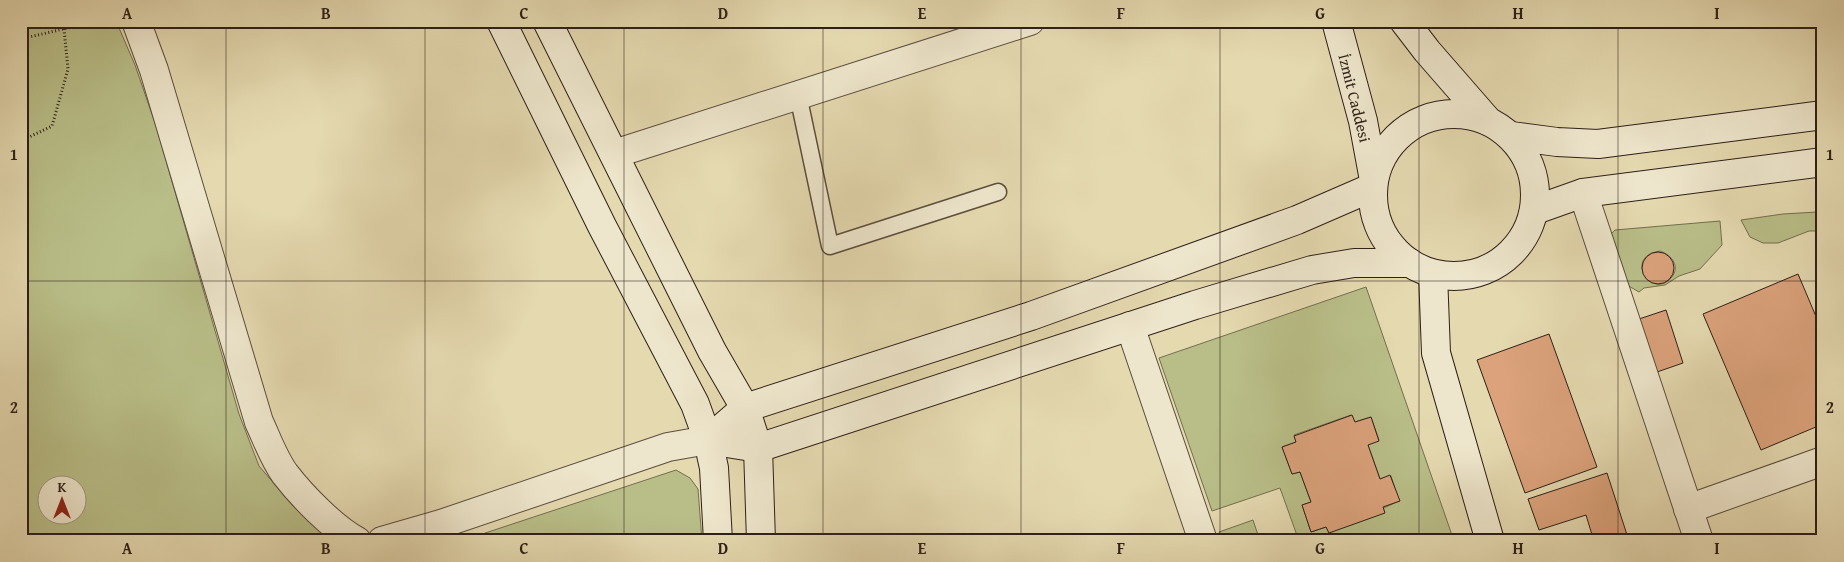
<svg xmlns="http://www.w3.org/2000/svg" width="1844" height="562" font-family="'Gentium Book Plus',serif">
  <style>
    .green { fill: #b9be88; stroke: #736e4f; fill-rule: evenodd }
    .building { fill: #dba27b; stroke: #2d1f16 }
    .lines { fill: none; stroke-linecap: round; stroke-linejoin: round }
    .lane-casing { stroke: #5b4e3c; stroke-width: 19 }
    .street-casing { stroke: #5b4e3c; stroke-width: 30 }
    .secondary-casing { stroke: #2d1f16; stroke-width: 30 }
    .path { stroke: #2d1f16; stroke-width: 3; stroke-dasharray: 1 2.5; stroke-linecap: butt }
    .lane { stroke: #eee6cc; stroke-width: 16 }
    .street { stroke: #eee6cc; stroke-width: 28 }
    .secondary { stroke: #eee6cc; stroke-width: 28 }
    .grid { fill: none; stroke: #2d1f16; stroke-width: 1; stroke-opacity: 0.55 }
    .labels { text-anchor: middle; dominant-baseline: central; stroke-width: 4.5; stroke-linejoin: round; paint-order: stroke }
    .street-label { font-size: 16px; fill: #2d1f16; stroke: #eee6cc }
    .neatline { fill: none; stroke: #2d1f16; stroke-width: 2 }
    .grid-label { font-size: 16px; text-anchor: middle; font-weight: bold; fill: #2d1f16 }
  </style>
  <rect width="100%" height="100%" fill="#e5d9b0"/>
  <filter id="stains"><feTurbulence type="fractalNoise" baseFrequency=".004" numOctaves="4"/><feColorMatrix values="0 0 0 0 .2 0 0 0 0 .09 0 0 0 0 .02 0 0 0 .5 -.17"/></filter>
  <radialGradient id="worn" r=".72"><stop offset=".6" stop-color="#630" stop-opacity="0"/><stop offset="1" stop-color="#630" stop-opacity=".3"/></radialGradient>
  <g class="green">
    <path d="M21,21H116L135,65L156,126L239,414L259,466L293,506L320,531L324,541H27L21,532ZM48,484H78V514H48Z"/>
    <polygon points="1817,212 1823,216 1823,231 1809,231 1778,243 1763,243 1750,237 1741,220 1783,214"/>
    <path d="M1720,221L1722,245L1700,269L1679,276L1665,285L1644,288L1639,292L1620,281L1606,239L1615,230ZM1660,251C1672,255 1681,267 1671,278C1651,300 1623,256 1660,251Z"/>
    <path d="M1366,287L1454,541H1299L1280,488L1212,511L1159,358ZM1351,415L1355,422L1371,417L1379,440L1368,445L1380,479L1391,476L1399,501L1329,533L1326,527L1311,532L1302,505L1311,502L1300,472L1292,474L1282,447L1296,442L1294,435Z"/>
    <polygon points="676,470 690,478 698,489 702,541 461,541"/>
    <polygon points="1253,520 1260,541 1222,541 1219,532"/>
  </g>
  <g class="building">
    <circle cx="1658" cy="268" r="16"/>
    <polygon points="1798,274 1823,333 1823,424 1761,450 1703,314"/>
    <polygon points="1666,310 1683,363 1657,372 1639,319"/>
    <polygon points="1549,334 1597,467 1525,493 1477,360"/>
    <polygon points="1352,415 1355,422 1371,417 1379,441 1368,445 1380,479 1390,475 1400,501 1383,507 1385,513 1329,533 1326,527 1311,532 1302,505 1311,502 1300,472 1292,474 1282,447 1296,442 1294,436"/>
    <polygon points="1607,473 1629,541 1585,541 1593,538 1586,515 1539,530 1528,499"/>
  </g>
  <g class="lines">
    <g class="lane-casing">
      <polyline id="lane" points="798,95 830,246 998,192"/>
    </g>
    <g class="street-casing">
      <g id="street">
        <path d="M136,21L154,70L259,422C267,439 274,459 285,474C302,496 333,528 357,541"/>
        <polyline points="614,154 1030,21"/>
        <polyline points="1583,193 1699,541"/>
        <polyline points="1130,326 1203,541"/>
        <polyline points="1688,509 1823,461"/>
        <polyline points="382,541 441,524 668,447 708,440"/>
      </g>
    </g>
    <g class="secondary-casing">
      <g id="secondary">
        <polyline points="501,21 602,226 695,404 708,440 714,468 718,541"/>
        <polyline points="547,21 712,351 745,408 758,448 761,541"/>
        <polyline points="1336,21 1363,121 1373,175"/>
        <polyline points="1404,21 1427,51 1488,121"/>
        <circle cx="1454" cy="195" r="81"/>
        <polyline points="1511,136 1557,142 1598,144 1823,115"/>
        <polyline points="1535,210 1583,193 1823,162"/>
        <polyline points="1433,274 1436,353 1490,541"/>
        <polyline points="708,440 758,448 1195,305 1312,270 1354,263 1410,263"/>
        <polyline points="708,440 745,408 1031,316 1297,220 1373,187"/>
      </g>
    </g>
    <g class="path">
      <polyline points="21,39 97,21"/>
      <polyline points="21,141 52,126 68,69 64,29 61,21"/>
    </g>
    <use href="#lane" class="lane"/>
    <use href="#street" class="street"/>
    <use href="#secondary" class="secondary"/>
  </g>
  <path class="grid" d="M226,21V541M425,21V541M624,21V541M823,21V541M1021,21V541M1220,21V541M1419,21V541M1618,21V541M21,281H1823"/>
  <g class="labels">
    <g class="street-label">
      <text transform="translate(1355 98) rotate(76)">İzmit Caddesi</text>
    </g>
  </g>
  <rect width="1844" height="562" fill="none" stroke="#e5d9b0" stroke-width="55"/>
  <g transform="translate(62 500)"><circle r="24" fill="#eee6cc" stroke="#a19683"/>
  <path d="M0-4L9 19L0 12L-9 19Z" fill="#8f2418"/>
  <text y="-8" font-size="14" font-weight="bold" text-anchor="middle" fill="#2d1f16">K</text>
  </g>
  <rect x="28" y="28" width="1788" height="506" class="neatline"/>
  <g class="grid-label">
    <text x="127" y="19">A</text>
    <text x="326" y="19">B</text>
    <text x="524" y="19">C</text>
    <text x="723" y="19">D</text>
    <text x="922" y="19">E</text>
    <text x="1121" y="19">F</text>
    <text x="1320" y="19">G</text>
    <text x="1518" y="19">H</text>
    <text x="1717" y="19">I</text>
    <text x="14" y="160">1</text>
    <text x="1830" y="160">1</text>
    <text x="14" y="413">2</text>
    <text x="1830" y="413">2</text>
    <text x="127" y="554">A</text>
    <text x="326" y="554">B</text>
    <text x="524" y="554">C</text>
    <text x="723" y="554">D</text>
    <text x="922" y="554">E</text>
    <text x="1121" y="554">F</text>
    <text x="1320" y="554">G</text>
    <text x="1518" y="554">H</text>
    <text x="1717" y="554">I</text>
  </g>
  <rect width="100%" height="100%" filter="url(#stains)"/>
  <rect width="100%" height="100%" fill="url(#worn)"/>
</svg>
